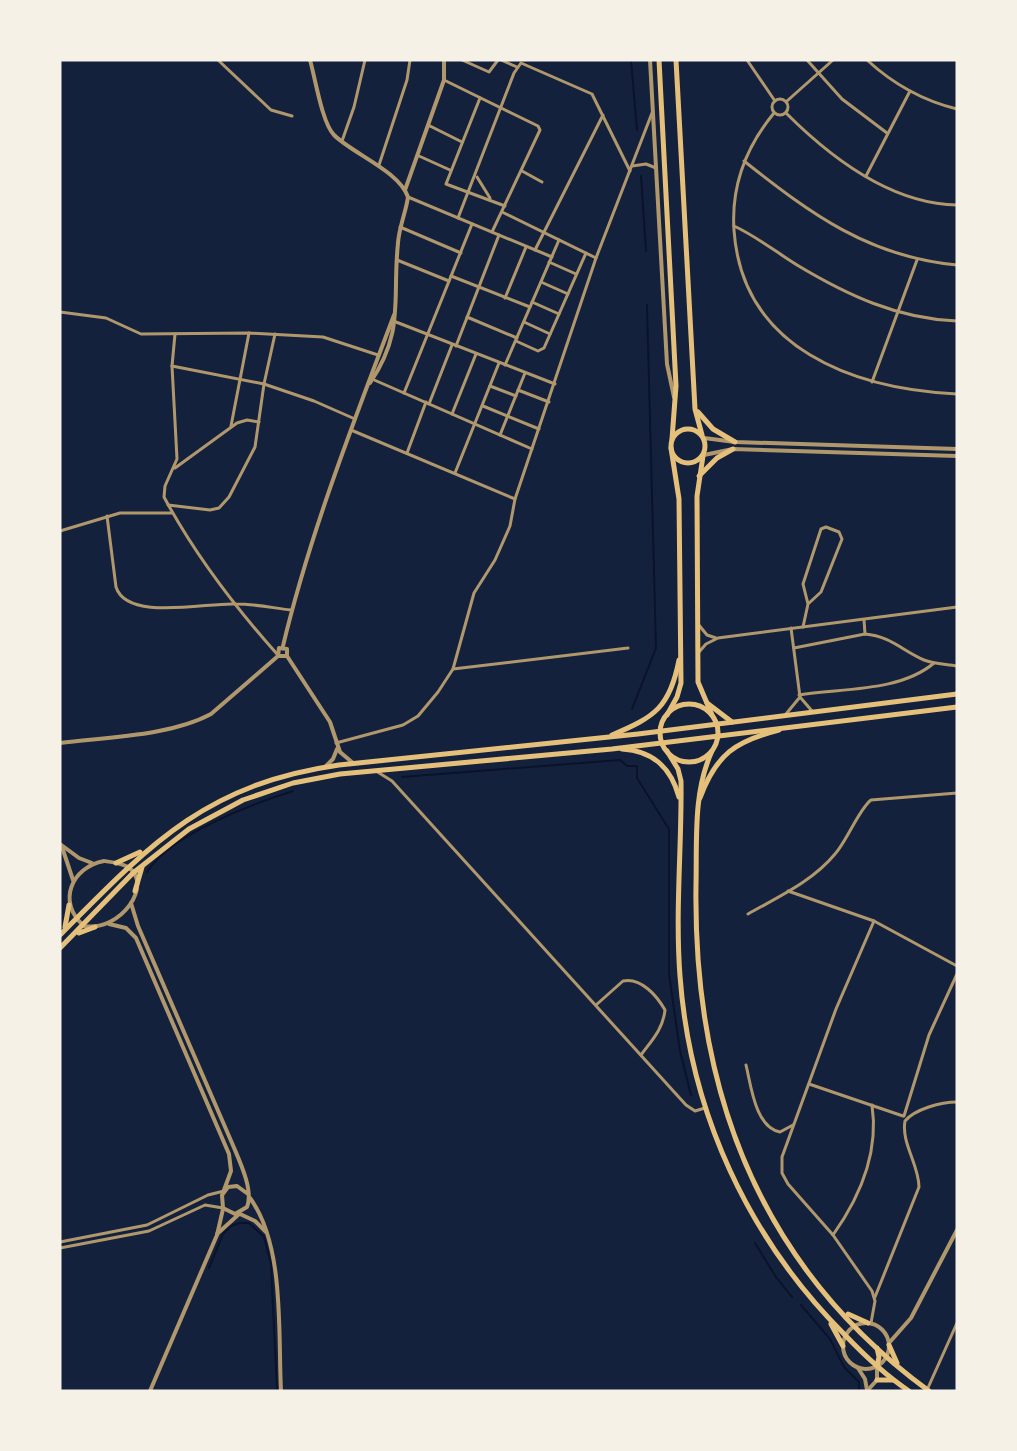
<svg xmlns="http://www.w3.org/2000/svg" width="1017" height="1451" font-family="'Noto Sans',sans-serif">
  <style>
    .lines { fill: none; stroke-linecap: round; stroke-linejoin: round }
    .stream { stroke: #0b132b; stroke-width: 2 }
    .minor { stroke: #b1986c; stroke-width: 3 }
    .tertiary { stroke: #b1986c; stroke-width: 4 }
    .trunk { stroke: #e5c07b; stroke-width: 5 }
  </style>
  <rect width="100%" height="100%" fill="#14213d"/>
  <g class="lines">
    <g class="stream">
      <polyline points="631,60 637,130"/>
      <polyline points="641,176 646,251"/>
      <polyline points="632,709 656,648 647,305"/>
      <polyline points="402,777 620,760 627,766 637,766 637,778 669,829 669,974 680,1051 691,1095"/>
      <path d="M147,872C171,834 252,804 293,791"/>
      <polyline points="755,1243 776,1277 792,1297"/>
      <polyline points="209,1268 223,1234 231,1226 240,1223 249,1223 264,1237 271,1264 277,1391"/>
      <polyline points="801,1305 830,1339 844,1367 859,1382 859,1391"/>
    </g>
    <g class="minor">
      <polyline points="218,60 271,110 292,116"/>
      <polyline points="462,60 489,72 498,60"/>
      <polyline points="501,60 517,67"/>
      <polyline points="747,60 775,101"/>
      <polyline points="807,60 842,99 887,133"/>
      <path d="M867,60C892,83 924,101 957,109"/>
      <polyline points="444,80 538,126 540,130 492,232"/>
      <polyline points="480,98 446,184 505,206"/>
      <circle cx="780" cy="107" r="8"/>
      <polyline points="787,101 833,60"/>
      <path d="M774,113C746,147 731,185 734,230C742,349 854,389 957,394"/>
      <path d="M786,113C831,158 891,204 957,205"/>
      <polyline points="430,126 462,142"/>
      <polyline points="342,141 354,107 365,60"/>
      <polyline points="419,156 450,170"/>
      <path d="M744,161C811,214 869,257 957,265"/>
      <polyline points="379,165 407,80 410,60"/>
      <polyline points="632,166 646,164 656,168"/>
      <polyline points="522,171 542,182"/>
      <polyline points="866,176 910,91"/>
      <polyline points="477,177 490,198"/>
      <polyline points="408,197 552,257"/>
      <polyline points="502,212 596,258"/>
      <polyline points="458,218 514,73 521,63 592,94 630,171"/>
      <path d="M734,226C756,236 776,252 797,265C847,295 898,319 957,321"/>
      <polyline points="400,227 461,253"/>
      <polyline points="535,250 603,115"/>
      <polyline points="397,260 449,281"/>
      <polyline points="549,262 576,274"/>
      <polyline points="451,276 530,307"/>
      <polyline points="541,282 568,294"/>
      <polyline points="505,298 526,247"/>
      <polyline points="532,302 559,314"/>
      <polyline points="60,312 106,318 141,334 249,333 323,337 378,355"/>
      <polyline points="467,317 517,338"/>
      <polyline points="396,322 555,384"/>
      <polyline points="524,322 550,334"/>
      <polyline points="175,334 172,366 264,384 314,401 355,419"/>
      <polyline points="516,341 538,351 544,348 586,253"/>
      <polyline points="456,346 499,235"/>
      <polyline points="505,365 559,240"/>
      <path d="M172,366L177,459L165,486L164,497C194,553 235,607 277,654"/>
      <polyline points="372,379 532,449"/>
      <polyline points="872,382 917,260"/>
      <polyline points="490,386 516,396"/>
      <polyline points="518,390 549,402"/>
      <polyline points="404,393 472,224"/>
      <polyline points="429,404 452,345"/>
      <polyline points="483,406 539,429"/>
      <polyline points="452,414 476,354"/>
      <polyline points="231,426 249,333"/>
      <polyline points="351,430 515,499"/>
      <polyline points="500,435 525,373"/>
      <polyline points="407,453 426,402"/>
      <polyline points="175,468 237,423 247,420 259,422"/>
      <polyline points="455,473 499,363"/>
      <polyline points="168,505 210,510 219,508 229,497 255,447 264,384 275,334"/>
      <path d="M107,516L116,587C127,622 208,602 236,604C255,604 273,608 291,610"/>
      <polyline points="60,531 120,513 172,513"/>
      <polyline points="864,620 865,634"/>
      <polyline points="698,624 707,635 716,638"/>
      <polyline points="803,627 808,604 821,592 842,539 839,532 826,527 821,529 803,584 808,604"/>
      <polyline points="791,628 800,697 812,711"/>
      <path d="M794,648L865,634C890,636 903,651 924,660C934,664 946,664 957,666"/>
      <polyline points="699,652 706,644 718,638 957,607"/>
      <polyline points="453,669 628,648"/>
      <path d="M799,695C842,688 900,692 934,663"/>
      <polyline points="786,714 800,697"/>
      <polyline points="336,743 403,725 418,716 438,692 453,669 474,593 495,560 510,526 515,499 596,258 652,113"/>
      <polyline points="376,771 392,781 686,1105 695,1111 705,1108"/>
      <polyline points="788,891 874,921 957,966"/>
      <path d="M748,914C778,897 813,881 835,854C847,841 859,809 871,800L957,793"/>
      <path d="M596,1005L623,981C641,977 657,996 665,1010C663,1029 652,1040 641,1055"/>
      <path d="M746,1065C751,1085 755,1127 780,1132L793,1125"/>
      <polyline points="809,1084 903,1116"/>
      <polyline points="904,1116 929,1035 957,974"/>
      <path d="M833,1235C860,1197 879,1152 872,1105"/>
      <polyline points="60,1242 147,1225 208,1195 224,1191"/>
      <polyline points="60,1248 149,1231 205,1205 223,1208"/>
      <path d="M875,1297L919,1187C919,1165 901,1143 905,1121C915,1109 941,1102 957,1102"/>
      <polyline points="871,1323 875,1301 872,1291 833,1235 788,1184 782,1173 782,1157 836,1009 874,921"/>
      <polyline points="927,1390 957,1323"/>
    </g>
    <g class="tertiary">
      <path d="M310,60C315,77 322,123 334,135C353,154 399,171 408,197C406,212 399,227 398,243C392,300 405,331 370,383"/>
      <polyline points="650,60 667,364 674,397"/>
      <polyline points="405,190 444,80 444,60"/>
      <polyline points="704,438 735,442 957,449"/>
      <polyline points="704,455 733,449 957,456"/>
      <path d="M283,646C310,533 353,424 394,315"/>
      <polyline points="287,656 278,656 279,648 287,649 287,656 330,722 340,752 353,763"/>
      <path d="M60,743C107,737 170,736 211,714L278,656"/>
      <polyline points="325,767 333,759 337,749"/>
      <polyline points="60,844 79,858 92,863"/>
      <polyline points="62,847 73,880"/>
      <path d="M104,861C112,862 121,863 128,867C154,884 121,932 84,926C56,902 72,867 104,861Z"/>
      <path d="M131,903L138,926L232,1143C239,1160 254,1190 247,1207L235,1214L223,1208L222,1195L228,1187L237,1186L248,1194"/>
      <polyline points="109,924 126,928 136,938 229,1154 231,1171 224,1190"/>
      <path d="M250,1198C285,1246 278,1333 281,1391"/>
      <polyline points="240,1214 255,1221 266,1232"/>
      <polyline points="217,1234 238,1215"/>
      <circle cx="866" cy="1346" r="23"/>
      <polyline points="889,1343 911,1318 957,1230"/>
      <polyline points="858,1368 865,1379 867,1390"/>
      <polyline points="150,1391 217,1235 223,1209"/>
      <polyline points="867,1391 877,1380 877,1366"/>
    </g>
    <g class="trunk">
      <polyline points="659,60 676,386 672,439"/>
      <polyline points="676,60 695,409 702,435"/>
      <polyline points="698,412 713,429 735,442"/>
      <circle cx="688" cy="446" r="17"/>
      <polyline points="703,456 697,496 698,682 712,715"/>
      <polyline points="699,476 717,458 733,449"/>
      <polyline points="707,703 732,722"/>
      <circle cx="689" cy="733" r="29"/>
      <polyline points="667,715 677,697 681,683 679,499 671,448"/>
      <path d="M612,735C655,717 670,707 679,660"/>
      <path d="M622,749C654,751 671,768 679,797"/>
      <path d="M667,751L678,769L681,781C682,845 675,911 680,976C690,1112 748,1238 844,1334C864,1355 885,1375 909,1391"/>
      <path d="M712,751C693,792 697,840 696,885C693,1090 759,1267 929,1391"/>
      <path d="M700,798C716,754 736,741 779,730"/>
      <polyline points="116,863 140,852"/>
      <polyline points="135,891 142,867"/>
      <polyline points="65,927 69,905"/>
      <polyline points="79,933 95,927"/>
      <path d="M60,935C150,844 206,784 339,765L638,734L957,694"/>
      <polyline points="60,948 133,873 189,829 243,800 293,783 340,774 612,749 957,707"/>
      <polyline points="848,1314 868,1323"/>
      <polyline points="831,1324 843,1346"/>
      <polyline points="889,1345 897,1363"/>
      <polyline points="877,1348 879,1357 877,1366"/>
      <polyline points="877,1380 893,1380"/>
    </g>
  </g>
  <rect width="1017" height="1451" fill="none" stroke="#f6f1e7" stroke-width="123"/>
</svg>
